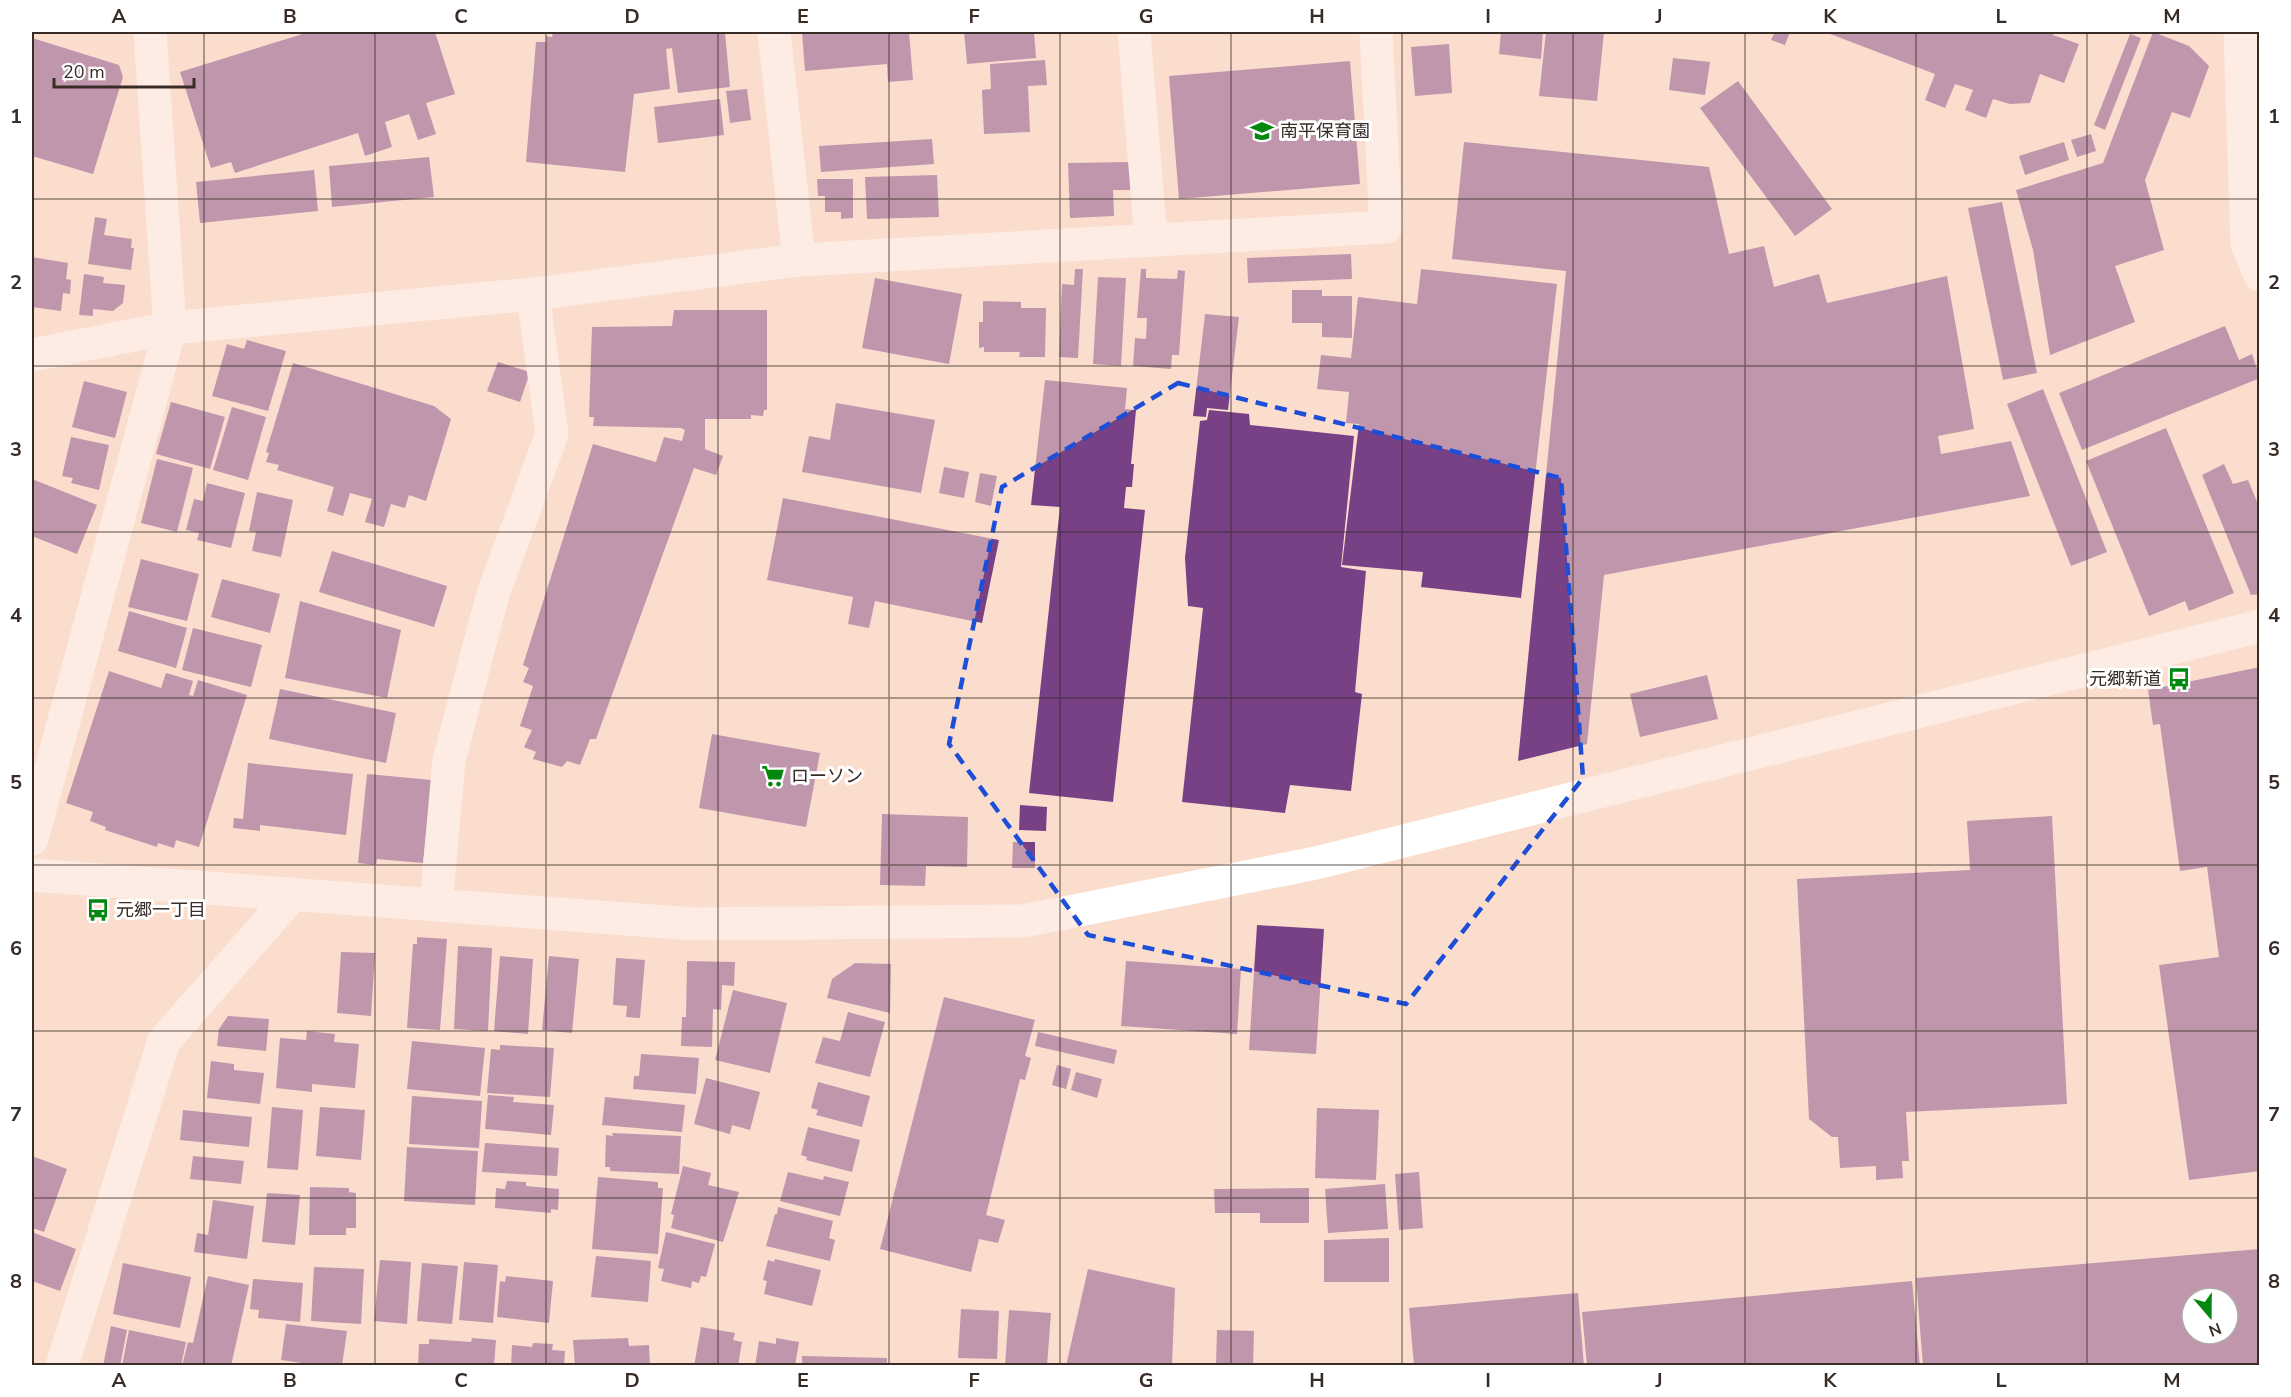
<svg xmlns="http://www.w3.org/2000/svg" width="2291" height="1397" font-family="'Nunito Sans','Noto Sans JP',sans-serif">
  <style>
    .building { fill: #784186; fill-rule: evenodd }
    .lines { fill: none; stroke-linecap: round; stroke-linejoin: round }
    .minor { stroke: #fff; stroke-width: 33 }
    .marked { fill: none; stroke: #1d4ed8; stroke-width: 4.5; stroke-dasharray: 12 8; stroke-linejoin: round }
    .grid { fill: none; stroke: #382c27; stroke-width: 1.5; stroke-opacity: 0.55 }
    .labels { text-anchor: middle; dominant-baseline: central; stroke-width: 6; stroke-linejoin: round; paint-order: stroke }
    .poi-label { font-size: 18px; fill: #382c27; stroke: #fff; text-anchor: start }
    .neatline { fill: none; stroke: #382c27; stroke-width: 2 }
    .grid-label { font-size: 20px; text-anchor: middle; font-weight: bold; fill: #382c27 }
  </style>
  <rect width="100%" height="100%" fill="#fbddce"/>
  <g class="building">
    <polygon points="309,32 435,32 455,94 426,103 436,134 418,140 409,114 385,122 392,147 365,156 358,133 235,173 231,162 211,168 180,72"/>
    <polygon points="553,32 725,32 730,87 678,93 672,48 666,49 670,89 634,94 625,172 526,162 536,42 546,42 546,36 552,37"/>
    <polygon points="802,32 909,32 913,80 888,82 887,64 805,71"/>
    <polygon points="964,32 1034,32 1036,58 967,64"/>
    <polygon points="1501,32 1543,32 1541,59 1499,54"/>
    <polygon points="1546,32 1604,32 1597,101 1539,96"/>
    <polygon points="1775,32 1790,32 1785,45 1771,40"/>
    <polygon points="1825,32 2054,32 2053,35 2079,44 2064,83 2040,74 2030,103 2010,104 1993,99 1986,118 1965,110 1973,90 1955,84 1945,108 1925,100 1935,74"/>
    <polygon points="2153,32 2189,46 2209,66 2190,118 2172,112 2145,180 2164,250 2115,266 2135,322 2050,355 2033,250 2016,190 2103,163"/>
    <polygon points="2130,34 2141,38 2105,130 2094,125"/>
    <polygon points="32,38 119,65 123,77 93,174 32,156"/>
    <polygon points="1449,44 1452,93 1415,96 1411,47"/>
    <polygon points="1673,58 1710,62 1705,95 1669,90"/>
    <polygon points="1045,60 1047,85 1028,86 1030,132 984,134 982,90 991,89 990,64"/>
    <polygon points="1350,61 1360,184 1179,199 1169,76"/>
    <polygon points="1738,81 1832,209 1795,236 1700,108"/>
    <polygon points="747,89 751,120 730,123 726,91"/>
    <polygon points="720,99 724,135 658,143 654,107"/>
    <polygon points="2091,134 2096,151 2077,157 2071,140"/>
    <polygon points="932,139 934,164 821,172 819,146"/>
    <polygon points="1464,142 1709,167 1729,254 1764,246 1774,287 1819,274 1827,303 1947,276 1974,429 1938,436 1941,454 2011,441 2030,496 1604,575 1587,744 1518,761 1566,271 1452,259"/>
    <polygon points="2064,142 2069,160 2025,175 2019,156"/>
    <polygon points="429,157 434,197 332,207 329,166"/>
    <polygon points="1131,162 1132,190 1113,190 1114,216 1070,218 1068,163"/>
    <polygon points="314,170 318,211 200,223 196,182"/>
    <polygon points="937,175 939,217 867,219 865,177"/>
    <polygon points="817,179 853,179 853,218 841,219 841,212 825,212 825,196 818,196"/>
    <polygon points="2002,202 2037,373 2003,380 1968,208"/>
    <polygon points="95,217 107,219 104,235 132,239 131,248 134,248 131,270 88,264"/>
    <polygon points="1351,254 1352,279 1248,283 1247,258"/>
    <polygon points="32,257 68,263 66,279 71,280 70,294 63,293 61,311 32,307"/>
    <polygon points="1075,269 1083,269 1078,358 1059,357 1062,284 1074,285"/>
    <polygon points="1141,269 1146,269 1146,278 1177,279 1178,270 1185,271 1179,355 1172,355 1171,369 1133,366 1135,338 1146,339 1147,318 1137,318"/>
    <polygon points="1421,269 1557,284 1521,598 1421,587 1423,572 1342,565 1359,424 1346,423 1349,392 1317,389 1321,355 1351,358 1358,297 1417,304"/>
    <polygon points="84,274 104,277 103,283 125,285 123,303 113,311 93,309 93,316 79,315"/>
    <polygon points="1098,277 1126,278 1121,366 1093,364"/>
    <polygon points="875,278 962,294 949,364 862,348"/>
    <polygon points="1292,290 1322,290 1322,296 1352,296 1352,338 1322,337 1322,323 1292,323"/>
    <polygon points="983,301 1021,302 1021,308 1046,308 1045,357 1019,357 1020,352 984,352 984,347 979,348 979,322 983,322"/>
    <polygon points="674,310 767,310 767,410 764,410 763,416 751,415 751,419 705,419 705,449 723,456 716,475 694,468 596,739 590,739 580,765 567,761 562,767 533,759 536,752 524,747 532,730 520,726 533,686 523,682 529,668 523,665 593,444 656,462 664,437 682,441 685,430 681,428 593,426 594,417 589,417 592,327 672,326"/>
    <polygon points="1205,314 1239,317 1228,410 1207,408 1206,417 1193,416"/>
    <polygon points="2225,326 2239,360 2252,354 2260,378 2082,450 2059,393"/>
    <polygon points="247,340 286,351 268,411 212,396 227,344 244,349"/>
    <polygon points="498,362 530,372 520,402 487,391"/>
    <polygon points="293,363 434,406 451,419 426,501 409,495 405,508 391,504 384,527 365,522 372,499 350,493 343,516 327,511 334,487 277,470 279,465 266,462 269,453 266,452"/>
    <polygon points="1045,380 1127,388 1125,409 1136,410 1131,464 1134,464 1132,487 1126,487 1124,508 1145,510 1113,802 1029,793 1060,507 1031,505"/>
    <polygon points="84,381 127,392 115,438 72,427"/>
    <polygon points="2043,389 2107,552 2071,566 2007,404"/>
    <polygon points="171,402 225,417 210,469 156,454"/>
    <polygon points="836,403 935,420 921,493 802,472 809,436 830,440"/>
    <polygon points="232,407 266,417 248,480 213,470"/>
    <polygon points="1209,410 1249,414 1250,425 1354,436 1341,567 1366,571 1355,692 1362,694 1351,791 1290,785 1285,813 1182,802 1203,608 1188,606 1185,558 1200,421 1207,420"/>
    <polygon points="2166,428 2234,593 2189,611 2185,601 2149,616 2086,461"/>
    <polygon points="71,437 109,445 99,490 71,483 73,478 62,476"/>
    <polygon points="157,459 193,468 177,532 141,523"/>
    <polygon points="2224,464 2233,484 2248,480 2260,509 2260,594 2251,595 2202,475"/>
    <polygon points="944,467 969,472 964,498 939,493"/>
    <polygon points="980,473 997,476 991,506 975,502"/>
    <polygon points="32,479 97,505 77,554 32,536"/>
    <polygon points="207,483 245,493 231,548 197,540 199,533 186,530 194,499 203,501"/>
    <polygon points="257,492 293,500 281,557 252,551 256,532 249,531"/>
    <polygon points="783,498 999,540 982,623 875,601 869,628 848,624 853,597 767,580"/>
    <polygon points="332,551 447,586 434,627 319,592"/>
    <polygon points="141,559 199,574 187,621 128,607"/>
    <polygon points="222,579 280,594 270,633 211,617"/>
    <polygon points="300,601 401,630 387,698 285,678"/>
    <polygon points="129,611 187,628 176,668 118,651"/>
    <polygon points="193,628 262,645 251,687 182,670"/>
    <polygon points="2260,667 2260,1171 2189,1180 2159,965 2219,957 2207,867 2180,871 2160,724 2153,725 2148,690"/>
    <polygon points="109,671 161,688 166,673 193,681 189,695 193,696 198,680 247,695 199,847 176,840 174,848 158,843 157,847 105,830 106,827 90,821 93,812 66,803"/>
    <polygon points="1707,675 1718,719 1640,737 1630,694"/>
    <polygon points="280,689 396,713 386,763 269,739"/>
    <polygon points="712,734 820,753 806,827 699,808"/>
    <polygon points="248,763 353,774 346,835 260,825 260,831 233,828 234,818 243,819"/>
    <polygon points="367,774 432,780 423,863 377,859 376,865 358,863"/>
    <polygon points="1020,805 1047,807 1046,831 1019,830"/>
    <polygon points="882,814 968,817 967,867 926,866 925,886 880,885"/>
    <polygon points="2052,816 2067,1104 1906,1112 1909,1161 1902,1161 1903,1178 1876,1180 1876,1166 1840,1168 1838,1137 1832,1137 1809,1119 1797,879 1970,870 1967,821"/>
    <polygon points="1013,842 1035,842 1035,868 1012,868"/>
    <polygon points="1257,925 1324,929 1316,1054 1249,1050"/>
    <polygon points="417,937 447,939 440,1030 407,1028 413,944 417,944"/>
    <polygon points="458,946 492,948 488,1031 454,1029"/>
    <polygon points="341,952 375,953 371,1016 337,1013"/>
    <polygon points="500,956 533,959 528,1034 494,1031"/>
    <polygon points="549,956 579,959 572,1033 542,1030"/>
    <polygon points="616,958 645,960 640,1018 626,1017 627,1006 613,1005"/>
    <polygon points="687,961 735,962 734,986 722,985 721,1010 713,1009 712,1047 681,1046 682,1017 686,1017"/>
    <polygon points="1126,961 1241,969 1237,1034 1121,1026"/>
    <polygon points="855,963 891,964 890,1013 827,998 832,979"/>
    <polygon points="733,990 787,1003 770,1073 715,1060"/>
    <polygon points="944,997 1035,1020 1025,1056 1031,1058 1025,1080 1020,1079 986,1215 1005,1220 998,1243 979,1239 971,1272 880,1249"/>
    <polygon points="848,1012 885,1022 870,1077 815,1063 823,1037 840,1041"/>
    <polygon points="228,1016 269,1019 266,1051 217,1046 219,1029"/>
    <polygon points="307,1031 335,1034 334,1042 359,1044 355,1088 312,1084 312,1092 276,1088 280,1038 306,1040"/>
    <polygon points="1038,1032 1117,1050 1114,1064 1035,1046"/>
    <polygon points="412,1041 485,1048 480,1096 407,1089"/>
    <polygon points="500,1045 554,1048 550,1097 487,1093 491,1049 500,1050"/>
    <polygon points="641,1054 699,1058 696,1094 633,1089 634,1076 639,1076"/>
    <polygon points="211,1061 234,1064 234,1070 264,1073 260,1104 207,1098"/>
    <polygon points="1057,1065 1071,1069 1066,1089 1052,1085"/>
    <polygon points="1076,1072 1102,1079 1097,1098 1071,1090"/>
    <polygon points="706,1078 760,1092 750,1130 732,1125 730,1134 694,1124"/>
    <polygon points="818,1082 870,1096 862,1127 816,1115 818,1110 811,1108"/>
    <polygon points="488,1095 514,1097 513,1102 554,1105 551,1135 485,1129"/>
    <polygon points="412,1096 482,1101 479,1148 409,1144"/>
    <polygon points="605,1097 685,1105 682,1132 602,1125"/>
    <polygon points="272,1107 303,1110 298,1170 267,1168"/>
    <polygon points="320,1107 365,1110 361,1160 316,1156"/>
    <polygon points="1317,1108 1379,1110 1376,1180 1315,1178"/>
    <polygon points="183,1110 252,1117 249,1147 180,1140"/>
    <polygon points="808,1127 860,1140 852,1172 806,1160 807,1157 801,1155"/>
    <polygon points="612,1133 681,1136 679,1174 610,1171 610,1167 605,1167 606,1135 613,1136"/>
    <polygon points="485,1143 559,1148 557,1176 482,1172"/>
    <polygon points="407,1147 478,1151 475,1205 404,1201"/>
    <polygon points="32,1156 67,1169 44,1232 32,1228"/>
    <polygon points="193,1156 244,1161 241,1184 190,1179"/>
    <polygon points="683,1166 711,1173 708,1185 739,1192 723,1242 671,1228 674,1215 671,1214"/>
    <polygon points="788,1172 823,1180 824,1176 849,1182 840,1216 780,1201"/>
    <polygon points="1419,1172 1423,1228 1399,1230 1395,1174"/>
    <polygon points="598,1177 658,1182 658,1188 663,1188 658,1254 592,1249"/>
    <polygon points="507,1181 526,1182 526,1186 559,1189 558,1210 551,1209 551,1213 495,1208 496,1188 505,1189"/>
    <polygon points="1385,1184 1388,1229 1328,1233 1325,1189"/>
    <polygon points="310,1187 349,1188 349,1192 356,1193 356,1228 346,1228 346,1235 309,1235"/>
    <polygon points="1309,1188 1309,1223 1260,1223 1260,1213 1215,1213 1214,1189"/>
    <polygon points="267,1193 300,1195 295,1245 262,1242"/>
    <polygon points="213,1200 254,1206 247,1259 194,1252 197,1233 208,1235"/>
    <polygon points="778,1207 833,1221 829,1238 835,1240 830,1261 766,1246 775,1214 777,1214"/>
    <polygon points="32,1232 76,1249 60,1291 32,1281"/>
    <polygon points="666,1232 715,1244 706,1277 701,1276 699,1283 692,1281 691,1288 661,1281 664,1269 658,1268"/>
    <polygon points="1389,1238 1389,1282 1324,1282 1324,1240"/>
    <path d="M2260,1249V1363L2234,1366H1923L1916,1278ZM2192,1298H2228V1334H2192Z"/>
    <polygon points="596,1256 651,1261 648,1302 591,1297"/>
    <polygon points="775,1259 821,1270 812,1306 764,1294 767,1281 763,1280 768,1260 774,1262"/>
    <polygon points="380,1260 411,1262 407,1324 374,1321"/>
    <polygon points="464,1262 498,1265 493,1323 459,1320"/>
    <polygon points="123,1263 191,1277 180,1328 113,1314"/>
    <polygon points="422,1263 458,1266 452,1324 417,1321"/>
    <polygon points="314,1267 364,1269 361,1324 311,1321"/>
    <polygon points="1088,1269 1175,1288 1172,1366 1066,1366"/>
    <polygon points="208,1276 249,1285 231,1366 182,1366 188,1342 193,1343"/>
    <polygon points="506,1276 553,1281 549,1323 497,1317 500,1281 505,1282"/>
    <polygon points="253,1279 303,1283 300,1322 258,1318 259,1310 250,1309"/>
    <polygon points="1912,1281 1920,1366 1587,1366 1582,1312"/>
    <polygon points="1578,1293 1584,1366 1414,1366 1409,1308"/>
    <polygon points="961,1309 999,1311 997,1359 958,1358"/>
    <polygon points="1009,1310 1051,1313 1047,1366 1005,1366"/>
    <polygon points="286,1324 347,1331 342,1366 323,1366 281,1360"/>
    <polygon points="111,1326 127,1330 120,1366 103,1366"/>
    <polygon points="701,1327 735,1333 733,1340 742,1342 738,1366 694,1366"/>
    <polygon points="129,1330 186,1342 181,1366 122,1366"/>
    <polygon points="1217,1330 1254,1331 1253,1366 1216,1366"/>
    <polygon points="472,1338 496,1340 494,1366 418,1366 419,1344 429,1344 429,1339 471,1342"/>
    <polygon points="628,1338 629,1346 649,1345 650,1366 575,1366 573,1340"/>
    <polygon points="776,1338 799,1342 795,1366 755,1366 759,1341 776,1344"/>
    <polygon points="533,1343 553,1344 552,1350 565,1351 564,1366 511,1366 512,1345 532,1347"/>
    <polygon points="802,1356 887,1358 887,1366 802,1366"/>
  </g>
  <g class="lines">
    <g class="minor">
      <polyline points="774,32 799,260"/>
      <polyline points="1134,32 1151,240"/>
      <polyline points="2240,32 2247,244 2260,275"/>
      <polyline points="32,355 170,328 533,294 799,260 1386,227 1376,32"/>
      <polyline points="32,839 170,328 150,32"/>
      <polyline points="32,875 693,924 1024,921 1316,863 2260,626"/>
      <polyline points="436,905 449,760 493,594 552,434 533,294"/>
      <polyline points="62,1366 164,1041 293,894"/>
    </g>
  </g>
  <path d="M0 0H2291V1397H0ZM1178,383L1561,478L1583,778L1406,1004L1088,935L949,744L1002,487Z" fill="#fbddce" fill-opacity=".55" fill-rule="evenodd"/>
  <path class="marked" d="M1178,383L1561,478L1583,778L1406,1004L1088,935L949,744L1002,487Z"/>
  <path class="grid" d="M204,32V1366M375,32V1366M546,32V1366M718,32V1366M889,32V1366M1060,32V1366M1231,32V1366M1402,32V1366M1573,32V1366M1745,32V1366M1916,32V1366M2087,32V1366M32,199H2260M32,366H2260M32,532H2260M32,698H2260M32,865H2260M32,1031H2260M32,1198H2260"/>
  <defs>
    <g id="school-bare" transform="scale(1.8)"><path d="M0-5L7-2L0 1L-7-2ZM-4 1L0 2.5L4 1V4Q0 6-4 4Z" fill="#02870f" stroke="#fff" stroke-width="2.5" paint-order="stroke"/></g>
    <g id="bus-bare" transform="scale(1.8)"><path d="M-5-6H5V4H4V6H2V4H-2V6H-4V4H-5ZM-3.5-4V0h7V-4ZM-3.5 1.2v1.5H-2V1.2ZM2 1.2v1.5H3.5V1.2Z" fill="#02870f" stroke="#fff" stroke-width="2.5" paint-order="stroke"/></g>
    <g id="supermarket-bare" transform="scale(1.8)"><path d="M-6-5.5h2.5l.6 2H6L4.5 2H-2.5L-4.4-4H-6ZM-1.5 3.2a1.3 1.3 0 1 0 .1 0ZM3 3.2a1.3 1.3 0 1 0 .1 0Z" fill="#02870f" stroke="#fff" stroke-width="2.5" paint-order="stroke"/></g>
  </defs>
  <g fill-rule="evenodd">
    <use href="#school-bare" x="1262" y="131"/>
    <use href="#bus-bare" x="2179" y="679"/>
    <use href="#supermarket-bare" x="773" y="776"/>
    <use href="#bus-bare" x="98" y="910"/>
  </g>
  <g class="labels">
    <g class="poi-label">
      <text x="1280" y="131">南平保育園</text>
      <text x="2161" y="679" text-anchor="end">元郷新道</text>
      <text x="791" y="776">ローソン</text>
      <text x="116" y="910">元郷一丁目</text>
    </g>
  </g>
  <rect width="2291" height="1397" fill="none" stroke="#ffffff" stroke-width="66"/>
  <g transform="translate(2210 1316) rotate(160)"><circle r="28" fill="#ffffff" stroke="#afaba9" stroke-width="1.5"/>
  <path d="M0-4.5L10 22L0 15L-10 22Z" fill="#02870f"/>
  <text y="-9" font-size="16" font-weight="bold" text-anchor="middle" fill="#382c27">N</text>
  </g>
  <path d="M54 78v9h140v-9" fill="none" stroke="#382c27" stroke-width="3"/>
  <text x="63" y="78" font-size="18" fill="#382c27" stroke="#ffffff" stroke-width="4.5" paint-order="stroke">20 m</text>
  <rect x="33" y="33" width="2225" height="1331" class="neatline"/>
  <g class="grid-label">
    <text x="119" y="23">A</text>
    <text x="290" y="23">B</text>
    <text x="461" y="23">C</text>
    <text x="632" y="23">D</text>
    <text x="803" y="23">E</text>
    <text x="974" y="23">F</text>
    <text x="1146" y="23">G</text>
    <text x="1317" y="23">H</text>
    <text x="1488" y="23">I</text>
    <text x="1659" y="23">J</text>
    <text x="1830" y="23">K</text>
    <text x="2001" y="23">L</text>
    <text x="2172" y="23">M</text>
    <text x="16" y="123">1</text>
    <text x="2274" y="123">1</text>
    <text x="16" y="289">2</text>
    <text x="2274" y="289">2</text>
    <text x="16" y="456">3</text>
    <text x="2274" y="456">3</text>
    <text x="16" y="622">4</text>
    <text x="2274" y="622">4</text>
    <text x="16" y="789">5</text>
    <text x="2274" y="789">5</text>
    <text x="16" y="955">6</text>
    <text x="2274" y="955">6</text>
    <text x="16" y="1121">7</text>
    <text x="2274" y="1121">7</text>
    <text x="16" y="1288">8</text>
    <text x="2274" y="1288">8</text>
    <text x="119" y="1387">A</text>
    <text x="290" y="1387">B</text>
    <text x="461" y="1387">C</text>
    <text x="632" y="1387">D</text>
    <text x="803" y="1387">E</text>
    <text x="974" y="1387">F</text>
    <text x="1146" y="1387">G</text>
    <text x="1317" y="1387">H</text>
    <text x="1488" y="1387">I</text>
    <text x="1659" y="1387">J</text>
    <text x="1830" y="1387">K</text>
    <text x="2001" y="1387">L</text>
    <text x="2172" y="1387">M</text>
  </g>
</svg>
